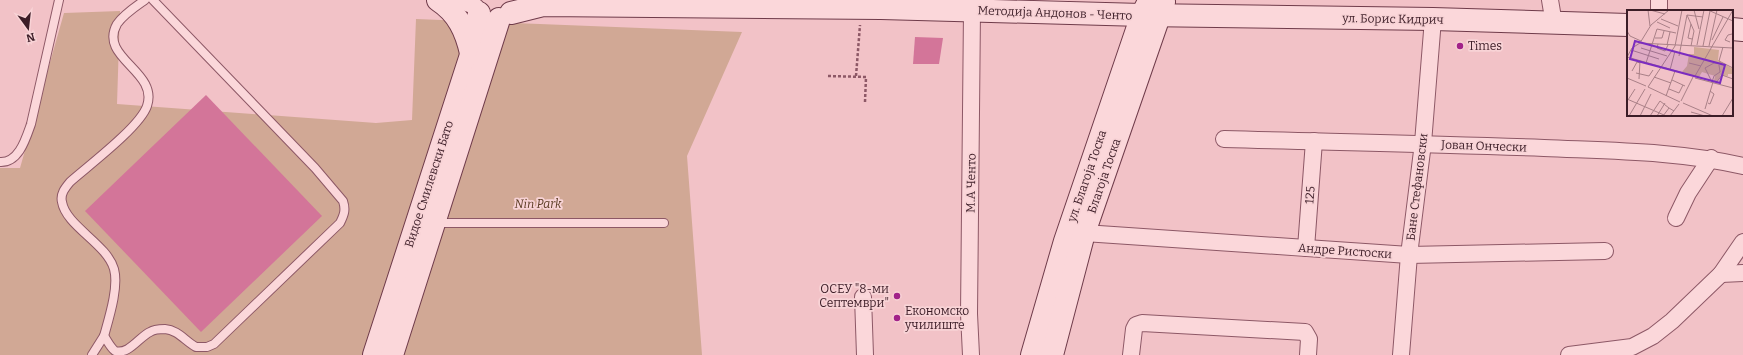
<svg xmlns="http://www.w3.org/2000/svg" width="1743" height="355" font-family="Bitter,serif">
  <style>
    .green { fill: #d1a895 }
    .building { fill: #d37599 }
    .lines { fill: none; stroke-linecap: round; stroke-linejoin: round }
    .lane-casing { stroke: #8d5866; stroke-width: 10 }
    .street-casing { stroke: #8d5866; stroke-width: 18 }
    .secondary-casing { stroke: #6f3b4a; stroke-width: 24 }
    .path { stroke: #8d5866; stroke-width: 2.5; stroke-dasharray: 3 2; stroke-linecap: butt }
    .lane { stroke: #fbd7da; stroke-width: 8 }
    .street { stroke: #fbd7da; stroke-width: 16 }
    .secondary { stroke: #fbd7da; stroke-width: 22 }
    .poi-dot { fill: #a22289; stroke: #f8d3d6; stroke-width: 1.5 }
    .labels { text-anchor: middle; dominant-baseline: central; stroke-width: 3.5; stroke-linejoin: round; paint-order: stroke }
    .street-label { font-size: 12px; fill: #3c1d27; stroke: #f8d3d6 }
    .poi-label { font-size: 12px; fill: #3c1d27; stroke: #f8d3d6; text-anchor: start }
    .park-label { font-size: 12px; font-style: italic; fill: #5a3b22; stroke: #f8d3d6 }
    .inset-road { fill: none; stroke: #a98087; stroke-width: 1 }
    .view { fill: #7b2cbf; fill-opacity: 0.15; stroke: #7b2cbf; stroke-width: 2 }
    .inset-edge { fill: none; stroke: #3c1d27; stroke-width: 2 }
  </style>
  <rect width="100%" height="100%" fill="#f2c2c7"/>
  <polygon class="green" points="120,11 117,104 376,123 412,120 416,19 742,32 687,156 702,355 0,355 0,168 20,168 64,13"/>
  <g class="building">
    <polygon points="915,37 943,38 939,64 913,64"/>
    <polygon points="206,95 322,216 201,332 85,211"/>
  </g>
  <g class="lines">
    <g class="lane-casing">
      <g id="lane">
        <path d="M0,162C19,163 26,138 31,124L59,0"/>
        <polyline points="435,223 664,223"/>
        <path d="M104,336C109,318 119,287 114,269C107,244 66,226 62,202C60,194 65,188 70,182C88,166 140,127 147,106C159,71 98,58 117,24C124,14 135,7 145,0"/>
        <path d="M92,355L104,336C107,340 110,347 115,351C129,355 139,337 150,332C154,329 160,329 165,329C178,330 185,341 196,347H207L214,344L340,223C344,215 346,210 343,201L315,168L153,0"/>
      </g>
    </g>
    <g class="street-casing">
      <g id="street">
        <polyline points="460,0 476,7"/>
        <polyline points="1550,0 1554,24"/>
        <polyline points="1659,0 1659,11"/>
        <path d="M1224,139C1331,142 1438,144 1544,148C1611,151 1678,151 1743,166"/>
        <polyline points="1676,218 1688,193 1711,158"/>
        <polyline points="1084,233 1409,255 1605,251"/>
        <polyline points="1306,248 1314,141"/>
        <polyline points="1721,274 1743,273"/>
        <polyline points="863,297 865,355"/>
        <polyline points="971,355 969,314 972,11"/>
        <polyline points="1131,355 1134,329 1136,325 1142,323 1305,332 1309,339 1308,355"/>
        <polyline points="1401,355 1409,255 1423,143 1433,19"/>
        <polyline points="1569,355 1632,347 1653,336 1672,321 1721,274 1743,242"/>
      </g>
    </g>
    <g class="secondary-casing">
      <g id="secondary">
        <path d="M438,0C458,13 466,31 471,53"/>
        <polyline points="511,13 543,5 881,8 1142,15 1433,19 1628,25"/>
        <polyline points="1732,29 1743,30"/>
        <polyline points="374,355 471,55 479,13"/>
        <polyline points="392,355 499,19"/>
        <polyline points="1032,355 1065,241 1142,15 1148,3"/>
        <polyline points="1052,355 1084,233 1164,2"/>
      </g>
    </g>
    <g class="path">
      <polyline points="828,76 866,77 865,102"/>
      <polyline points="856,76 860,25"/>
    </g>
    <use href="#lane" class="lane"/>
    <use href="#street" class="street"/>
    <use href="#secondary" class="secondary"/>
  </g>
  <g class="poi-dot">
    <circle cx="1460" cy="46" r="4"/>
    <circle cx="897" cy="296" r="4"/>
    <circle cx="897" cy="318" r="4"/>
  </g>
  <g class="labels">
    <g class="street-label">
      <text transform="translate(1055 13) rotate(2)">Методија Андонов - Ченто</text>
      <text transform="translate(1393 19) rotate(1)">ул. Борис Кидрич</text>
      <text transform="translate(1484 146) rotate(2)">Јован Ончески</text>
      <text transform="translate(1087 176) rotate(-71)">ул. Благоја Тоска</text>
      <text transform="translate(1104 176) rotate(-71)">Благоја Тоска</text>
      <text transform="translate(971 183) rotate(-89)">М.А Ченто</text>
      <text transform="translate(429 184) rotate(-72)">Видое Смилевски Бато</text>
      <text transform="translate(1417 187) rotate(-83)">Бане Стефановски</text>
      <text transform="translate(1310 195) rotate(-86)">125</text>
      <text transform="translate(1345 251) rotate(4)">Андре Ристоски</text>
    </g>
    <g class="poi-label">
      <text x="1468" y="46">Times</text>
      <text x="889" y="289" text-anchor="end">ОСЕУ "8-ми<tspan x="889" dy="14">Септември"</tspan></text>
      <text x="905" y="311">Економско<tspan x="905" dy="14">училиште</tspan></text>
    </g>
    <g class="park-label">
      <text x="538" y="204">Nin Park</text>
    </g>
  </g>
  <g transform="translate(1627 10)">
    <rect width="106" height="106" fill="#f2c2c7"/>
    <path d="M67,37L92,40L91,50L106,59V68L105,64H101V66L94,65L90,72L87,71L88,66L75,62L72,67L55,62L60,56L62,44H67Z" fill="#d1a895"/>
    <path class="inset-road" d="M21,0L23,16M23,0L38,4M67,0L72,19M81,0L106,11M60,5L67,21L64,36M34,9L51,16M30,12L43,18M64,14L61,28L65,29M0,21L3,26L14,31M28,28H35L37,21M85,30L96,7M103,32L98,30L101,25L105,24M13,33L24,15L42,0M31,34L30,38L38,41L41,35M40,35L43,22M70,35L77,0M76,36L83,1M82,36L90,0M96,37L92,51L106,58M14,38L40,46M4,40L32,49M52,46L60,5L76,7M0,47L5,38L13,33L106,38M0,47L67,66M19,53L30,19L49,23M62,53L74,56M43,60L48,41M5,61L10,52L13,53M9,63L22,66L26,60M68,66L106,0M27,67L44,73M0,68L19,76M68,68L106,78M12,69L13,51M45,70L58,76M85,72L78,58L87,53H94M85,72L87,66L93,62L92,55M89,73L95,65L106,69M21,77L48,36L55,0M21,77L53,92M42,79L52,83L56,75M39,86L48,61M0,89L37,105M1,90L8,79M54,91L66,67M56,93L86,106M81,93L83,94L87,84L83,81M78,99L86,72M64,102L78,106M2,106L18,79M13,106L24,84M23,106L33,91L42,98M30,106L38,93M36,106L42,98L47,101M43,106L52,94M95,106L106,88"/>
    <path class="view" d="M8,31L98,55L93,73L3,49Z"/>
    <rect width="106" height="106" class="inset-edge"/>
  </g>
  <g transform="translate(28 28) rotate(165)" stroke="#f8d3d6" stroke-width="3" paint-order="stroke">
  <path d="M0-3L7 15L0 10L-7 15Z" fill="#3c1d27"/>
  <text y="-6" font-size="11" font-weight="bold" text-anchor="middle" fill="#3c1d27">N</text>
  </g>
</svg>
